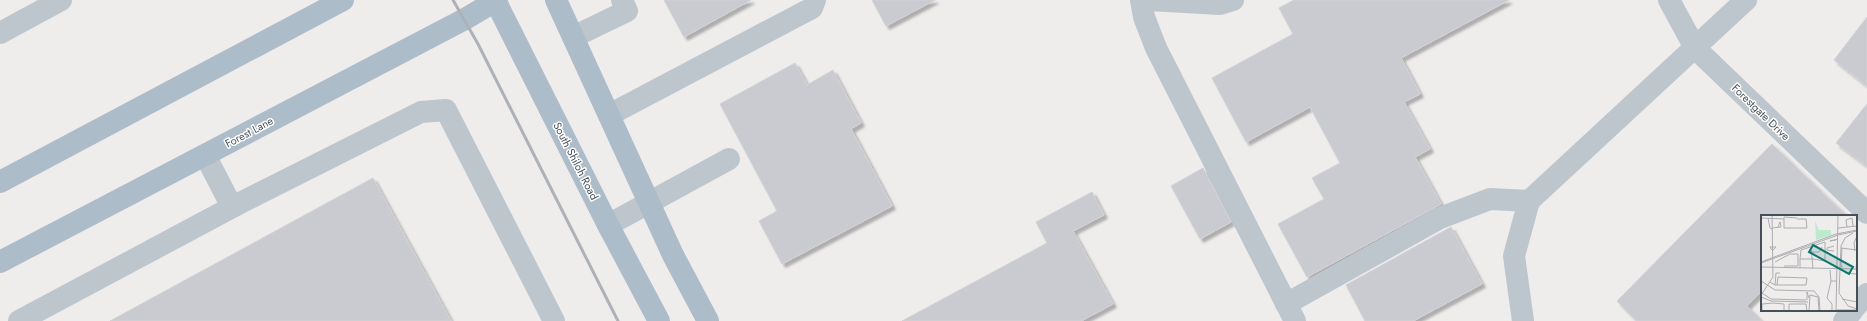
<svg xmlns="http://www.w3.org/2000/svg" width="1867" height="321" font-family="Jost,sans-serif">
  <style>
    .building { fill: #cacbd0; stroke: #d0d2d7; filter: url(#shadow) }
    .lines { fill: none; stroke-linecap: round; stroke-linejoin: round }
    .minor { stroke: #bec6cd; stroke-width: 22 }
    .major { stroke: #adbcc9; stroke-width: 22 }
    .rail { stroke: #aeb1b6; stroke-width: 3 }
    .labels { text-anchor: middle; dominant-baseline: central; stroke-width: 3; stroke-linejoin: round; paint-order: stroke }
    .street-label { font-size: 11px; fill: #464f58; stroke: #fff }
    .inset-road { fill: none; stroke: #abadb1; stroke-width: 1 }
    .view { fill: #0f766e; fill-opacity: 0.15; stroke: #0f766e; stroke-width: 2 }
    .inset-edge { fill: none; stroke: #464f58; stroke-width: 2 }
  </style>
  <defs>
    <filter id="shadow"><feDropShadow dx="3.5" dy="3.5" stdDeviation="1" flood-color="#0004"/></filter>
  </defs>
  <rect width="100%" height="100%" fill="#efecec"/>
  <g class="building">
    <polygon points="664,0 751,0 684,37"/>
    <polygon points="872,0 935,0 886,26"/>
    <polygon points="1294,0 1509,0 1401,58 1420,94 1404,102 1430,149 1415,157 1441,204 1307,277 1278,224 1324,199 1312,178 1340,163 1310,107 1246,142 1212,78 1293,34 1279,8"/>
    <polygon points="1867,17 1867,86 1834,60"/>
    <polygon points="795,63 807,85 833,70 861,123 851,129 892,206 782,264 759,221 777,211 720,104"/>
    <polygon points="1867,104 1867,166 1836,143"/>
    <polygon points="1772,144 1847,216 1762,216 1762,291 1747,306 1762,321 1637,321 1617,301"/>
    <polygon points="1203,168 1231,222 1200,239 1171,186"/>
    <polygon points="373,178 451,321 110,321"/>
    <polygon points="1092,192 1104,215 1073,231 1113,304 1081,321 902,321 1047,243 1036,222"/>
    <polygon points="1451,227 1482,284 1413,321 1365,321 1346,285"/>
  </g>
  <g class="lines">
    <g class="minor">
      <polyline points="1141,0 1144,17 1156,48 1295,321"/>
      <polyline points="1149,0 1220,4 1233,0"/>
      <polyline points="1669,0 1695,48 1867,213"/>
      <polyline points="0,33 61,0"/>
      <polyline points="573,37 627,11 622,0"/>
      <polyline points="609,115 812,8 815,0"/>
      <polyline points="205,155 232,207"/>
      <polyline points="608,225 729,159"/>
      <polyline points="1286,304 1440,218 1490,199 1529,201"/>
      <polyline points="1856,306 1867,294"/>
      <polyline points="19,321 240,203 421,112 446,110 554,321"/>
      <polyline points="1523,321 1514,256 1529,201 1746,0"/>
      <polyline points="1844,321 1853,310"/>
    </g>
    <g class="major">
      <polyline points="495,0 608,225 659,321"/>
      <polyline points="556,0 673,255 708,321"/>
      <polyline points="0,182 343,0"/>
      <polyline points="0,262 465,19 497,0"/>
    </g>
    <polyline class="rail" points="453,0 478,44 618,321"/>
  </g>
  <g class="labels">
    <g class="street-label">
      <text transform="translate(1761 112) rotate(44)">Forestgate Drive</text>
      <text transform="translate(249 132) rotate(-28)">Forest Lane</text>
      <text transform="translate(576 161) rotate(63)">South Shiloh Road</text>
    </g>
  </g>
  <g transform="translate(1761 215)">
    <rect width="96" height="96" fill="#efecec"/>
    <path d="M54,6L58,15H70V20L55,25Z" fill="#bceacd"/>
    <path class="inset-road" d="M0,3L23,4M7,3L9,13L11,14M36,4H45L46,13H23V2L36,3M86,12L85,5L91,3L92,11M11,13L20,12L19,7L17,12M77,13L96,11M92,18L84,23L80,31L78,78L87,91L96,94M75,25L69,26L77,24M50,31L52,54M80,33L96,35M81,33L80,52H82M11,35L9,32H15L11,36M73,36L66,35V33L73,31M94,36L93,28L96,21M48,37H58L61,32M39,44L40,35L64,27V46L52,44M0,47L75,19L96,15M14,47L29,39H37V51H23M0,48L77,20L96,16M0,52L96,54M39,53V44H52M69,55L70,66H76M95,55L96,43M84,58L96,59M0,66L14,75L53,76L58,82L59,96M70,66L66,83L71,89V96M9,67L14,70L15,58H19M14,70H45L46,63L17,62L16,70M1,78L10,84L45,85M0,80L12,62L11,0M0,82L10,86L47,87M81,84L96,87M46,85V77L48,83M75,95H96M1,96V89L12,88L23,89V96M28,96V89H45L46,96M48,96L49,80L57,82L58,96M75,96L77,0"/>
    <path class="view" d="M52,30L92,52L88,59L48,37Z"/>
    <rect width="96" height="96" class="inset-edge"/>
  </g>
</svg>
